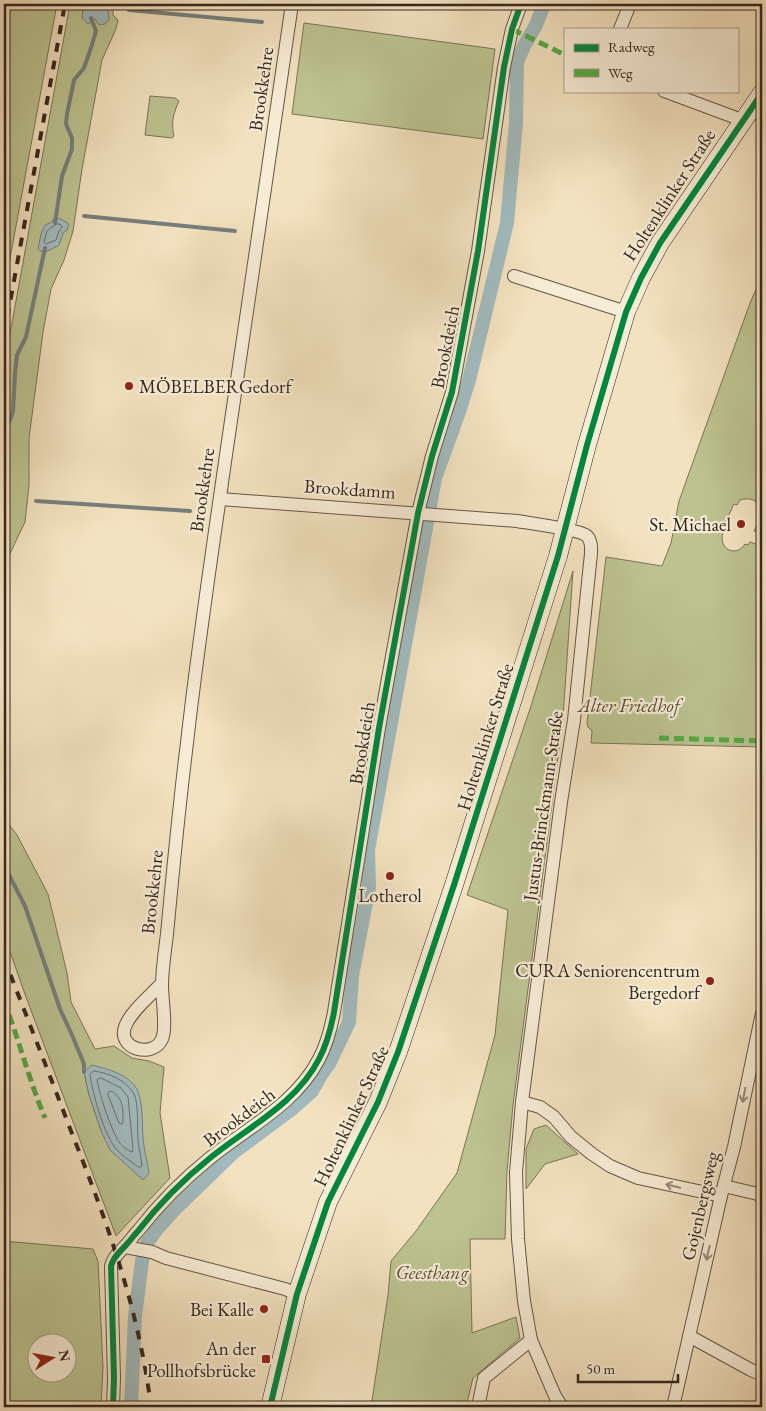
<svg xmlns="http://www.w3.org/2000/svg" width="766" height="1411" font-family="'EB Garamond',serif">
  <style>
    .green { fill: #bcc391; stroke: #787557; fill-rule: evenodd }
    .water { fill: #a1babe; stroke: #767f7e }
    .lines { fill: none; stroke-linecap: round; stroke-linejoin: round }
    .shore { stroke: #6b706e; stroke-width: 1 }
    .stream { stroke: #767f7e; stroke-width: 4 }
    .canal { stroke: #a1babe; stroke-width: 14 }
    .street-casing { stroke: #645646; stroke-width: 14 }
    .secondary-casing { stroke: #35271d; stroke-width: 19 }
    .street { stroke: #f7ecd6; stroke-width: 12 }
    .secondary { stroke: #f7ecd6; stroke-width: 18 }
    .rail { stroke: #35271d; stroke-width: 4; stroke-dasharray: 9 9; stroke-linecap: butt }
    .quiet { stroke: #54aa43; stroke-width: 5; stroke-dasharray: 10 5; stroke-linecap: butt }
    .cycleway-casing { stroke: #f7ecd6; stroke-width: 9 }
    .cycleway { stroke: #00873e; stroke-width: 6 }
    .oneway { stroke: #968a7a }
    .poi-dot { fill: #8f2418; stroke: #f7ecd6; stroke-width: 2 }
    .labels { text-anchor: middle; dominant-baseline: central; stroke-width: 4.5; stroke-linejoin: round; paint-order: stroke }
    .street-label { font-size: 19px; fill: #35271d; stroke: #f7ecd6 }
    .poi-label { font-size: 19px; fill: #35271d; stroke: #f7ecd6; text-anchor: end }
    .park-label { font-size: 19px; font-style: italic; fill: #574e3a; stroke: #f7ecd6 }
  </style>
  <rect width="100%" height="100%" fill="#f3e2c0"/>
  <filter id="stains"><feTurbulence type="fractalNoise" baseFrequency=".004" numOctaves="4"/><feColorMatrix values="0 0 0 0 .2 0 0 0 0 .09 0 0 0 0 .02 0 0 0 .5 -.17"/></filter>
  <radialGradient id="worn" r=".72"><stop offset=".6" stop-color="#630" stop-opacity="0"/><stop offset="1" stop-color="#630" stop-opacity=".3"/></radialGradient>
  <g class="green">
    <polygon points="4,4 57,4 9,264 4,261"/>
    <polygon points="70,4 113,4 113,15 118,20 116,29 102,60 82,169 73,231 64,260 51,289 43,332 29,438 29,485 25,522 4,566 4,367"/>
    <polygon points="304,23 495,49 483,139 292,114"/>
    <path d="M150,96L175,98L179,101C173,114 171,123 174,136L172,138L145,135Z"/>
    <path d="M762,276V535L754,531L761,517L759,516C763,503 752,496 740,500L737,505L734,504L721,532L723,533C718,549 736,558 745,544L748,545L750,542L759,545L762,544V747L591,743L592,731L588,727L587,723L606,557L662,566L671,543L679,501L750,303Z"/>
    <polygon points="573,571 563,718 513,1105 507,1171 505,1239 470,1239 472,1333 516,1317 520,1338 473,1378 466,1407 371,1407 388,1295 391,1261 416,1231 457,1173 495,1035 508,910 467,895 531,706"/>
    <path d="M4,818L17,835L48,894L67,973L71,1002L95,1049L114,1046L132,1058L149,1061L164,1067L160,1113L170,1178L116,1236L26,997L4,935ZM84,1072L141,1109L143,1179L102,1133L89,1095Z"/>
    <polygon points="546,1125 578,1154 545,1164 526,1189 526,1149 534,1129"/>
    <path d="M4,1241L93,1249L98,1261L103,1367L101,1407H4ZM38,1344H68V1374H38Z"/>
  </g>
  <g class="water">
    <polygon points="85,4 101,4 108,11 109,19 105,24 99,25 95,19 88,24 82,18 83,8"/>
    <polygon points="54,218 61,219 69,224 67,230 63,233 59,245 44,253 38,249 41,234 45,225 52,222"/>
    <path d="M92,1065C108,1069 135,1076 139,1095C143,1109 142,1124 143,1138C144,1150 147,1161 149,1173L143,1180L110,1150L102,1133L89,1095L84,1072Z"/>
  </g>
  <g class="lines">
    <g class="shore">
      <polygon points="57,224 60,224 62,227 59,231 56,240 46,244 44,242 47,231"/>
      <path d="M94,1071C109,1073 126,1080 134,1094C139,1104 137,1129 138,1141C139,1149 141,1157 142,1165L141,1167H138C131,1161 119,1154 114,1146C103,1131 93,1094 90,1075Z"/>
      <path d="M101,1078L121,1088L128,1097L133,1149L132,1152C127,1150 122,1146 119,1142C111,1130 100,1096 97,1080Z"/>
      <path d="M109,1092L111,1091C124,1098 123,1110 123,1122L122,1124L119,1123L108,1095Z"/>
    </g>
    <g class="stream">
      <polyline points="129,10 262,22"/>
      <polyline points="4,23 7,24"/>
      <polyline points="84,216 235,231"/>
      <polyline points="55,223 62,176 72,149 72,138 66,124 67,114 74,80 84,68 91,48 96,31 91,18"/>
      <polyline points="4,435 13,412 15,373 17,355 26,337 45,248"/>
      <polyline points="36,501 190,511"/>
      <polyline points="4,865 25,906 60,1009 72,1035 84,1064 84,1072"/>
    </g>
    <polyline class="canal" points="131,1407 135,1316 142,1261 147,1243 157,1229 173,1211 234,1152 292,1109 312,1091 322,1073 329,1064 349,1022 352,976 369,887 368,850 435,478 460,409 469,380 507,223 516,123 517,62 524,46 536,25 544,4"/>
    <g class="street-casing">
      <g id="street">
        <polyline points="620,29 630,4"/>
        <polyline points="664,91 742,120"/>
        <polyline points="514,276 626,312"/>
        <path d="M220,499L517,521C528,523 581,530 587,536C593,542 591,556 590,563L574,720L561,802L522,1102L516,1172L518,1239L524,1301L531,1340L555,1396L562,1407"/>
        <path d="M162,983C151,995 130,1012 125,1027C117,1049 153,1059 162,1039C167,1028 162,999 162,986C162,969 165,951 167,934C173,870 179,806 187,743C198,644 213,546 227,448C249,300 270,152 292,4"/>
        <polyline points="522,1102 540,1107 554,1117 571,1137 592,1154 610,1166 638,1178 721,1196"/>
        <polyline points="724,1186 762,1195"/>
        <polyline points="125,1247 152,1252 166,1258 285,1289 297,1294"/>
        <polyline points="689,1336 751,1370 762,1375"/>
        <path d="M113,1407L114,1378L111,1266C113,1257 120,1252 126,1245C130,1241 134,1235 138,1231C159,1204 184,1179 210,1158C248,1127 296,1104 319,1059C327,1044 331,1028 334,1012L379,728L418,513L432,456L452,392L478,251L504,67L512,29L521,4"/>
        <polyline points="478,1407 484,1378 531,1340"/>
        <polyline points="673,1407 721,1196 734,1147 762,1013"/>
      </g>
    </g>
    <g class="secondary-casing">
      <polyline id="secondary" points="270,1407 297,1294 328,1202 378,1102 398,1052 454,885 558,556 587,445 626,312 641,278 660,243 762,93"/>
    </g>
    <use href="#street" class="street"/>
    <use href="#secondary" class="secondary"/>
    <g class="rail">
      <polyline points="4,335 65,4"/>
      <path d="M4,958C26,1015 49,1073 71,1131C107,1222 139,1309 151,1407"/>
    </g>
    <g class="quiet">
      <polyline points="512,29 565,55"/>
      <polyline points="659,738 762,741"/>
      <path d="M4,1001C19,1040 29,1080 45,1118"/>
    </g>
    <g class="cycleway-casing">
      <g id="cycleway">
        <path d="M113,1407L114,1378L111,1266C113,1257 120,1252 126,1245C130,1241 134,1235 138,1231C159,1204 184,1179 210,1158C248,1127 296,1104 319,1059C327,1044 331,1028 334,1012L379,728L418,513L432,456L452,392L478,251L504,67L512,29L521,4"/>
        <polyline points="270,1407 297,1294 328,1202 378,1102 398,1052 454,885 558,556 587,445 626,312 641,278 660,243 762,93"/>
      </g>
    </g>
    <use href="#cycleway" class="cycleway"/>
  </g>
  <defs><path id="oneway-shaft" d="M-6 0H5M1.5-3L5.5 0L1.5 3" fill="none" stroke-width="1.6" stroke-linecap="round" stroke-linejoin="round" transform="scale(1.25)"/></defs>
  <g class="oneway">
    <use href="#oneway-shaft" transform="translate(744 1095) rotate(101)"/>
    <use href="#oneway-shaft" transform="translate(673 1186) rotate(-167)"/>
    <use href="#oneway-shaft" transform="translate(708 1253) rotate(103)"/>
  </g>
  <g class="poi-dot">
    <circle cx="129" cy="386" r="5"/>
    <circle cx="741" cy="524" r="5"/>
    <circle cx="390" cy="876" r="5"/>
    <circle cx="710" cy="981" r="5"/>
    <circle cx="264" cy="1309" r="5"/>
    <rect x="261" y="1354" width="10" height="10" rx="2.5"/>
  </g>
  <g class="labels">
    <g class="street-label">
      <text transform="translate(261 89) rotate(-82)">Brookkehre</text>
      <text transform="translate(669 195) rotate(-57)">Holtenklinker Straße</text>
      <text transform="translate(445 347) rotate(-79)">Brookdeich</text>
      <text transform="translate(350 489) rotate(4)">Brookdamm</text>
      <text transform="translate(202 490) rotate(-82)">Brookkehre</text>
      <text transform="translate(485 737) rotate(-73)">Holtenklinker Straße</text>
      <text transform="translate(362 743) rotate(-81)">Brookdeich</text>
      <text transform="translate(543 806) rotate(-82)">Justus-Brinckmann-Straße</text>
      <text transform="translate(152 892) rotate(-84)">Brookkehre</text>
      <text transform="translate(351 1116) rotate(-65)">Holtenklinker Straße</text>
      <text transform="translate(239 1117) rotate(-37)">Brookdeich</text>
      <text transform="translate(700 1206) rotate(-77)">Gojenbergsweg</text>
    </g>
    <g class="poi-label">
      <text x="139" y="386" text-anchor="start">MÖBELBERGedorf</text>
      <text x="731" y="524">St. Michael</text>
      <text x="390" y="895" text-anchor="middle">Lotherol</text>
      <text x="700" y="970">CURA Seniorencentrum<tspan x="700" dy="22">Bergedorf</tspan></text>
      <text x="254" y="1309">Bei Kalle</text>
      <text x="256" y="1348">An der<tspan x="256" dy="22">Pollhofsbrücke</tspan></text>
    </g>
    <g class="park-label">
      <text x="629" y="705">Alter Friedhof</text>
      <text x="432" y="1272">Geesthang</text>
    </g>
  </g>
  <rect width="766" height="1411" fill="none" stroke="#f3e2c0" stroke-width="20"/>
  <rect x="5" y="5" width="756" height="1401" fill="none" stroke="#35271d" stroke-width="2.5"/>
  <rect x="10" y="10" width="746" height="1391" fill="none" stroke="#35271d"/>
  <rect x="564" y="28" width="175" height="65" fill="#f7ecd6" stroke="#a99d8c"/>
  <rect x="574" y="44" width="25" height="8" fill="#00873e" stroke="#a99d8c"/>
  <text x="608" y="52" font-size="15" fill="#35271d">Radweg</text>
  <rect x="574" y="69" width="25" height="8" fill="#54aa43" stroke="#a99d8c"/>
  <text x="608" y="78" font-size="15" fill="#35271d">Weg</text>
  <g transform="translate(52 1358) rotate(79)"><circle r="24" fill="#f7ecd6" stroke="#a99d8c"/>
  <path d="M0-4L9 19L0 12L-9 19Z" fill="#8f2418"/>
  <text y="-8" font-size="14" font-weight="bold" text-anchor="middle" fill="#35271d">N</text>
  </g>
  <path d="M578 1374v8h100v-8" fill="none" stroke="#35271d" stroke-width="2.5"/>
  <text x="586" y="1374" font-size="15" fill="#35271d" stroke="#f7ecd6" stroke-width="4" paint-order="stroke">50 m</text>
  <rect width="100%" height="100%" filter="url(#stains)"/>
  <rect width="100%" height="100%" fill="url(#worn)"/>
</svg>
